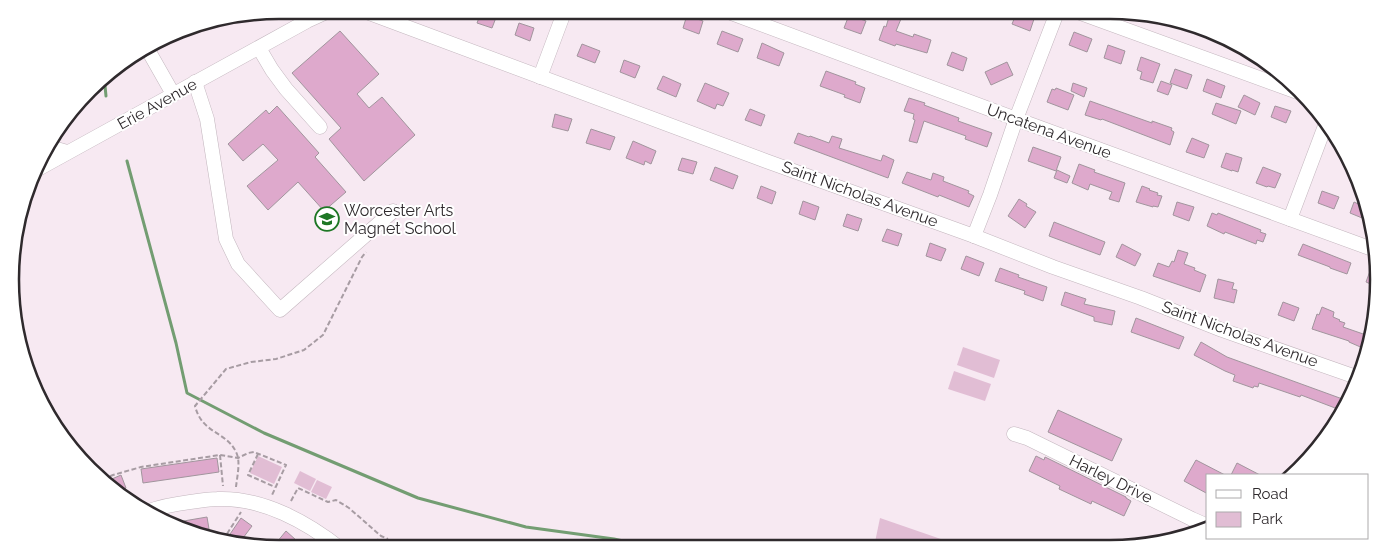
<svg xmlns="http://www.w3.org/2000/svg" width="1389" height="559" font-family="Raleway,sans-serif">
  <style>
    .green { fill: #e1bdd4 }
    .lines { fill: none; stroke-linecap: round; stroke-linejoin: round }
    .stream { stroke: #739d72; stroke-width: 3 }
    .building { fill: #dea9cc; stroke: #a1959d }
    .minor-casing { stroke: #c3b6be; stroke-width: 15 }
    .path { stroke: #a79ca3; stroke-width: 2; stroke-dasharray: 5 2.5; stroke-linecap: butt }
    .minor { stroke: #fff; stroke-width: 14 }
    .labels { text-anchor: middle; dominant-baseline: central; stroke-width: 4; stroke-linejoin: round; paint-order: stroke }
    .street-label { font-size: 16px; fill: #2f2a2d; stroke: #fff }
    .poi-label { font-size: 16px; fill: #2f2a2d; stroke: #fff; text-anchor: start }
    .rim { fill: none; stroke: #2f2a2d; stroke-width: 2.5 }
  </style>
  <rect width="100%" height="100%" fill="#f7e9f2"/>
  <g class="green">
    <polygon points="963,347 1000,360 994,378 957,365"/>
    <polygon points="954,371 991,384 985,401 948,389"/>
    <polygon points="258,456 282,467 274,484 250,473"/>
    <polygon points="300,471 316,479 310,491 294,483"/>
    <polygon points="317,480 332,487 326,499 311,492"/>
    <polygon points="880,518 964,547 874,547"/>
  </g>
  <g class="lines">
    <g class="stream">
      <polyline points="104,76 106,96"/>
      <polyline points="127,161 176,343 187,393 264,433 418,498 526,527 614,539 655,548"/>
    </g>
  </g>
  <g class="building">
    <polygon points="482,10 497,15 492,28 477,23"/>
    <polygon points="891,10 903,14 896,31 913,37 914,34 931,40 927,53 896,44 895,46 879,40 884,26 886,27"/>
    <polygon points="1017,12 1034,19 1030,31 1012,24"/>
    <polygon points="687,15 703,21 699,34 683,28"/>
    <polygon points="849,15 866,21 861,34 844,28"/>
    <polygon points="519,23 534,28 530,41 515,35"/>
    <polygon points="340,31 379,74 357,94 369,108 382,97 415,135 364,181 329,139 341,128 292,73"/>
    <polygon points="722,31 743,39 738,52 717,44"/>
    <polygon points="1074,32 1092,39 1087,52 1069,45"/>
    <polygon points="762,43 784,53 779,66 757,58"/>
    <polygon points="582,44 600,51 595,63 577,56"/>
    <polygon points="1108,45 1125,51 1121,64 1104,58"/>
    <polygon points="952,52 967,58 963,71 947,65"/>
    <polygon points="1141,57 1160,64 1153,83 1140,79 1142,72 1137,70"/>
    <polygon points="624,60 640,66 635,78 620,72"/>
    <polygon points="1007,62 1013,75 991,85 985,72"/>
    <polygon points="1175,69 1192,75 1187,89 1170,83"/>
    <polygon points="826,71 856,82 855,84 865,88 860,103 844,97 845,95 820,86"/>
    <polygon points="663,76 681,84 676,97 657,89"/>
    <polygon points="1207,79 1225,86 1221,98 1203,91"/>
    <polygon points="1161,81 1172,85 1168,95 1157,91"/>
    <polygon points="705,83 729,93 723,106 717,104 715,109 697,101"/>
    <polygon points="1073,83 1087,88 1084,97 1071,91"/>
    <polygon points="1056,88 1074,95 1068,110 1047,102 1052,89 1055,90"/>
    <polygon points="1244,95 1260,103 1255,115 1238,107"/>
    <polygon points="909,98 925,103 924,105 959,118 958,121 992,133 987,147 965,139 966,136 924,121 917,143 909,141 915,120 913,119 914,114 904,111"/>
    <polygon points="1090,101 1152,123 1152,121 1172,128 1171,130 1174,132 1170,145 1102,119 1101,120 1085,115"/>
    <polygon points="1216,103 1241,111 1236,124 1212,114"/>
    <polygon points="277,106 319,153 315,157 346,192 324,211 298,182 268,210 247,186 278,160 263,144 243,161 228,144 266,110 269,114"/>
    <polygon points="1275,106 1291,111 1286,123 1271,117"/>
    <polygon points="750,109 765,115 761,126 745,120"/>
    <polygon points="555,114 572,119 568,131 552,127"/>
    <polygon points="591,129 615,137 610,150 586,143"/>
    <polygon points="798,133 809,137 810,136 829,143 832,136 842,139 839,148 881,161 883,155 894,160 888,178 794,143"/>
    <polygon points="1192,138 1209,145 1204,158 1186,152"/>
    <polygon points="633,141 656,151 651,164 645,161 644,165 626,158"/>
    <polygon points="1033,147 1061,157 1056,171 1028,161"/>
    <polygon points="1226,153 1242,158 1238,172 1232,170 1232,171 1221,167"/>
    <polygon points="682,158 697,162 693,174 678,170"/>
    <polygon points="1079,164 1095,170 1094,172 1125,183 1119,202 1109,199 1112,192 1090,184 1088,190 1072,183"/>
    <polygon points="715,167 738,176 733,189 710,180"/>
    <polygon points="1263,167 1281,174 1275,188 1268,186 1267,187 1256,183"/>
    <polygon points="1057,170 1070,176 1067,183 1054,178"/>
    <polygon points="907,172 931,180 933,173 944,177 943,181 969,191 968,193 974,196 969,207 939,195 938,197 902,183"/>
    <polygon points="761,186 776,192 772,204 757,198"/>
    <polygon points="1142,186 1150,189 1149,190 1158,193 1157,195 1162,196 1158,207 1153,206 1153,207 1136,202"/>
    <polygon points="1322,191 1339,197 1334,209 1318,203"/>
    <polygon points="1019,199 1027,204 1026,206 1036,212 1025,228 1008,216"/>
    <polygon points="803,201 819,207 815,220 799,214"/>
    <polygon points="1177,202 1194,207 1189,221 1173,215"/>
    <polygon points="1354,202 1363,206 1367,220 1350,213"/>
    <polygon points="1212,213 1217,215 1218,213 1261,230 1260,232 1266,234 1263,242 1257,240 1256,244 1225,232 1224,234 1207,226"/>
    <polygon points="847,214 862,219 858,231 843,226"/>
    <polygon points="1054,222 1105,242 1100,255 1049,236"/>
    <polygon points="887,229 902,234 898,246 882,241"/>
    <polygon points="930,243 946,249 941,261 926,256"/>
    <polygon points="1122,244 1141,254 1135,266 1116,257"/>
    <polygon points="1303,244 1351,263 1347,274 1330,268 1330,267 1298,255"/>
    <polygon points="1178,250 1188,253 1184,264 1195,268 1194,270 1206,275 1200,292 1153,276 1158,263 1169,267 1172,261 1174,262"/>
    <polygon points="966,256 984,263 979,276 961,269"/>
    <polygon points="1000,268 1019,275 1018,277 1047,287 1043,301 1024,294 1025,291 995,281"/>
    <polygon points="1370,271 1377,274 1375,286 1366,282"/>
    <polygon points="1218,279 1234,283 1232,289 1237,290 1234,303 1214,298"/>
    <polygon points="1065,292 1086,299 1084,304 1115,311 1112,325 1094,321 1094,317 1061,305"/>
    <polygon points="1283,302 1299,308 1294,321 1278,315"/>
    <polygon points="1322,307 1334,312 1333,317 1340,320 1339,321 1345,323 1343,327 1369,336 1365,349 1349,342 1349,341 1312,329 1317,314 1319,315"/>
    <polygon points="1136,318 1184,337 1179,349 1131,332"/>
    <polygon points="1201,342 1227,357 1348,401 1343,411 1301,395 1300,397 1259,383 1258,387 1254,386 1253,388 1233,381 1235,375 1225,371 1194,355"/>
    <polygon points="1058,410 1122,439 1112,461 1048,432"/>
    <polygon points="1036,456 1044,460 1045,457 1126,497 1126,498 1131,501 1124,516 1092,501 1091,504 1059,489 1060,486 1029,471"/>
    <polygon points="217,458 219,472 143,483 141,469"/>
    <polygon points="1196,460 1225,475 1208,475 1208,494 1184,481"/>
    <polygon points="1237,463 1260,475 1231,475"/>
    <polygon points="121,475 126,488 115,493 105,482"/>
    <polygon points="207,517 209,529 190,533 172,523"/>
    <polygon points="241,518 252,526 240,542 226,540"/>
    <polygon points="286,531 296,540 289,549 272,548"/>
  </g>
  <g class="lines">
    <g class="minor-casing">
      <g id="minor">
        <polyline points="361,10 766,161 974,236 1053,267 1141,298 1222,330 1359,378"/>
        <polyline points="723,10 1016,119 1375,250"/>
        <polyline points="1072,10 1300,93"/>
        <polyline points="259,48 272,70 286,89 320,127"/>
        <polyline points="148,50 173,94"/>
        <polyline points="540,77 565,10"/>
        <polyline points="195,82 207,119 226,239 238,264 280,310 393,211"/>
        <polyline points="46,146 67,152"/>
        <polyline points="38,169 307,21 331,10"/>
        <polyline points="1290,219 1325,126"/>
        <polyline points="974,236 990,195 1016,119 1058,10"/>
        <polyline points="1014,434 1027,438 1192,519 1208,526"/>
        <path d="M149,511C163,506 175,504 190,502C199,501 208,499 217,499C262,497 307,522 341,549"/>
      </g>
    </g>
    <g class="path">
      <polyline points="258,454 248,475 275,487"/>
      <polyline points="220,455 223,486"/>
      <polyline points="103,479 113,475 141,467 220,455 238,458 248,453 254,452 286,465 272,495"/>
      <path d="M236,487C237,477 241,461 236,452C226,431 202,434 195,406L226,369L251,362L276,359L304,350L323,335L362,257L366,252"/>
      <polyline points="291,501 298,488 328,502 336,500 349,508 381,536 388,539"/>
      <polyline points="223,540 241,512"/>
      <polyline points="293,549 299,542"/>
      <polyline points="371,549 380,537"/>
    </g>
    <use href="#minor" class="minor"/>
  </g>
  <defs>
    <g id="school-ring" transform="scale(1.25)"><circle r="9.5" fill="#fff" stroke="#1e7725" stroke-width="1.5"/><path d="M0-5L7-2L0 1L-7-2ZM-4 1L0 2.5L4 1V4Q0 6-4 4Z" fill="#1e7725"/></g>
  </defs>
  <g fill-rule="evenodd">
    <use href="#school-ring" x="327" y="219"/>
  </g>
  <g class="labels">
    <g class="street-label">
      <text transform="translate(157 104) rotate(-29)">Erie Avenue</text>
      <text transform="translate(1049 131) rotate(20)">Uncatena Avenue</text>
      <text transform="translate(860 194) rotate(20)">Saint Nicholas Avenue</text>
      <text transform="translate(1240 334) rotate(20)">Saint Nicholas Avenue</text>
      <text transform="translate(1111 479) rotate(26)">Harley Drive</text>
    </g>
    <g class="poi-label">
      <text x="344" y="210">Worcester Arts<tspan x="344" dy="18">Magnet School</tspan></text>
    </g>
  </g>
  <path d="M0 0H1389V559H0ZM279 19H1110A260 260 0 0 1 1370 279V280A260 260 0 0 1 1110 540H279A260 260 0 0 1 19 280V279A260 260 0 0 1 279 19Z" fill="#fff" fill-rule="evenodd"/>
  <path class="rim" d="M279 19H1110A260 260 0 0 1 1370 279V280A260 260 0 0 1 1110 540H279A260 260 0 0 1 19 280V279A260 260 0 0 1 279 19Z"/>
  <rect x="1206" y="474" width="162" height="65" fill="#ffffff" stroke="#acaaab"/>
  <rect x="1216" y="490" width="25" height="8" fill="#ffffff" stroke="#acaaab"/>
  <text x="1252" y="499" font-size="15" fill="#2f2a2d">Road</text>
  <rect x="1216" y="512" width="25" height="15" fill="#e1bdd4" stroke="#acaaab"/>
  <text x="1252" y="524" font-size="15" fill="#2f2a2d">Park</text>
</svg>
